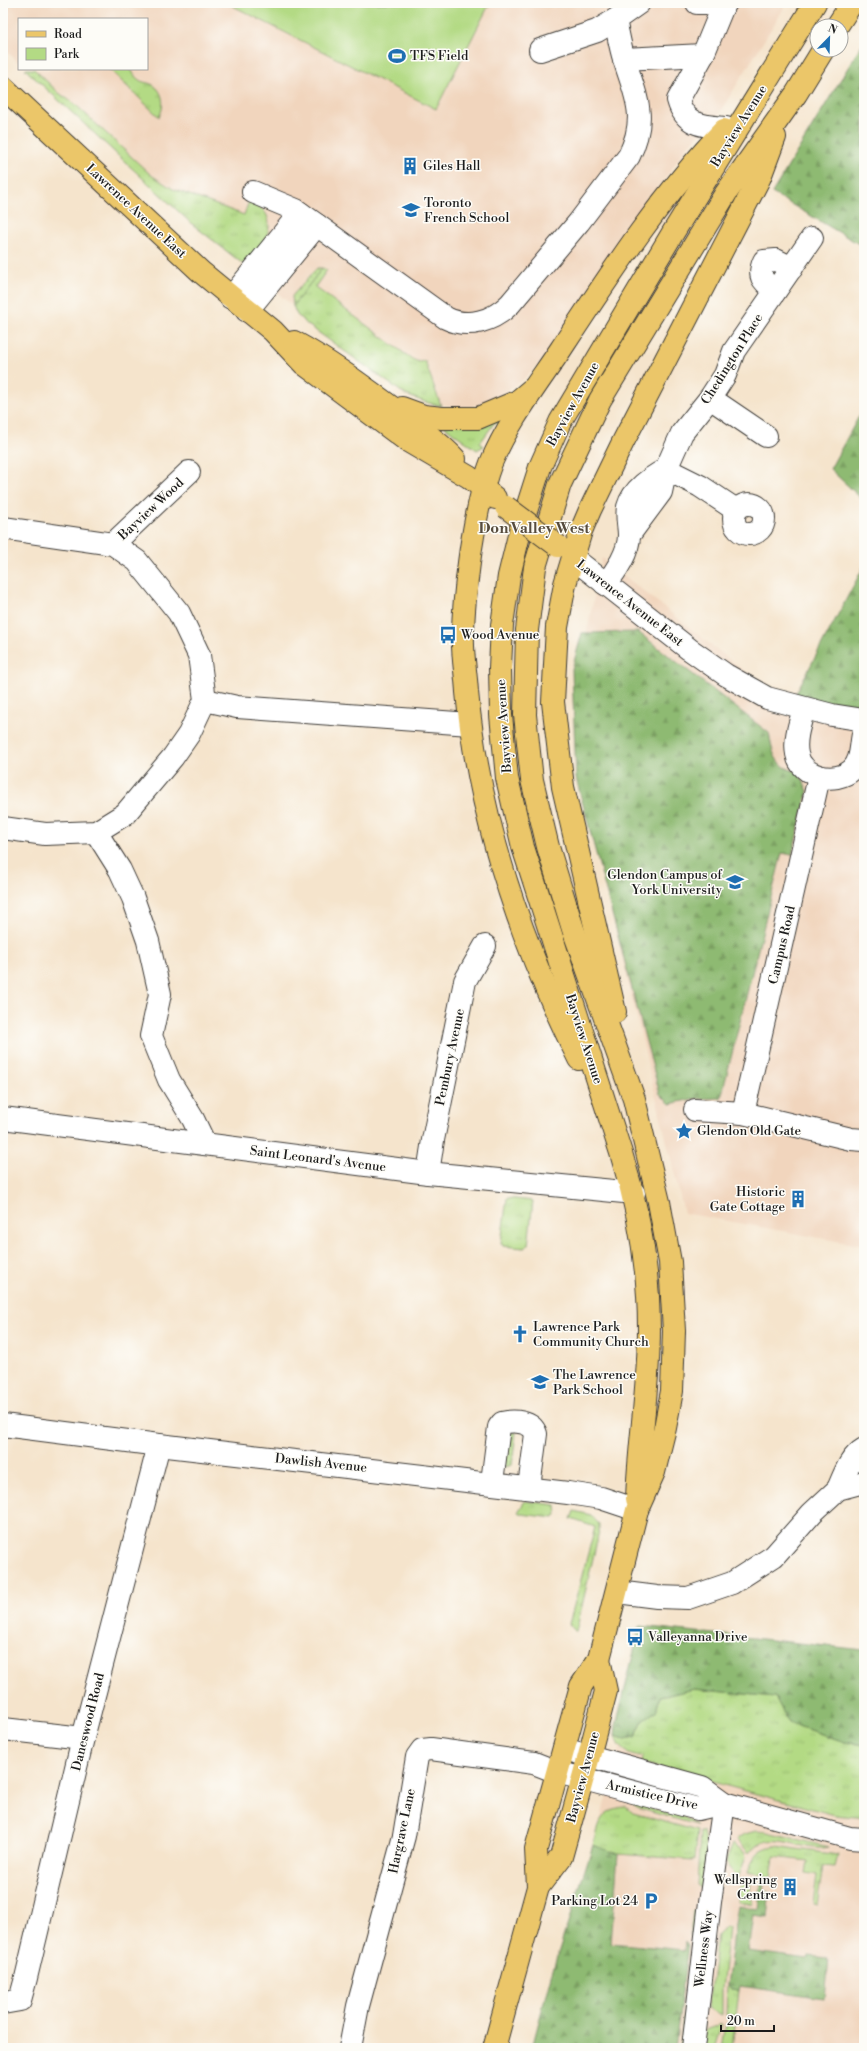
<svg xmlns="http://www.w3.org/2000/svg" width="867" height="2051" font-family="'Libre Bodoni',serif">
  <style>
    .built { fill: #f1d5bd }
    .grass { fill: url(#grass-tufts); stroke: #687b50 }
    .forest { fill: url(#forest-firs); stroke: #556b47 }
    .park { fill: #b3da84; stroke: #687b50 }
    .garden { fill: url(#garden-dots); stroke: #687b50 }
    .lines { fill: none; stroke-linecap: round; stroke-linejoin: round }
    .minor-casing { stroke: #3d3a36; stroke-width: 24 }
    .major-casing { stroke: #3d3a36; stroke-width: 24 }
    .minor { stroke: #fff; stroke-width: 22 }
    .major { stroke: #ebc669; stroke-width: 22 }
    .major-bridge-casing { stroke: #3d3a36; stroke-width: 24; stroke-linecap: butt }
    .major-bridge { stroke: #ebc669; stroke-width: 22 }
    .labels { text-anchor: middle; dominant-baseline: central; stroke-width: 3; stroke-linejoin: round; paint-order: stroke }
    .poi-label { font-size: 13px; fill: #1c1c1c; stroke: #fdfcf7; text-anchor: start }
    .street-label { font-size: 13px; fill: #1c1c1c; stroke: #fdfcf7 }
    .quarter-label { font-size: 15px; font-weight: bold; fill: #564c3e; stroke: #fdfcf7 }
  </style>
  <defs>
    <pattern id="grass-tufts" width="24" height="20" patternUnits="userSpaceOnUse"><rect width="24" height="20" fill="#b3da84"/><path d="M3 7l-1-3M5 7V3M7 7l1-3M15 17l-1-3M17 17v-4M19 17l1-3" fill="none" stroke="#99ba71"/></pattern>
    <pattern id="forest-firs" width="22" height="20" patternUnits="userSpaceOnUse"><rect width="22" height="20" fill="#8eba72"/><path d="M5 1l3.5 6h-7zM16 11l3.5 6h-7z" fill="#7a9f62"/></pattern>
    <pattern id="garden-dots" width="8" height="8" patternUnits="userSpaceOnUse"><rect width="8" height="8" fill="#b3da84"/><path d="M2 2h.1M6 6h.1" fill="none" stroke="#99ba71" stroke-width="1.8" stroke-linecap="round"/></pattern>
  </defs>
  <rect width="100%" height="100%" fill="#fdfcf7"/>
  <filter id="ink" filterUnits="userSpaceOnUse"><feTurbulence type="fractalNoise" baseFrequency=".025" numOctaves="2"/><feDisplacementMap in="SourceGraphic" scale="8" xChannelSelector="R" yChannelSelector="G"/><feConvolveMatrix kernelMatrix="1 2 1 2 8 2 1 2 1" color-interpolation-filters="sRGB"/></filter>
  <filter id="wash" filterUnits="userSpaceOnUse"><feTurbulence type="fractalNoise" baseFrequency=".012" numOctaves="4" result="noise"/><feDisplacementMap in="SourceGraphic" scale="16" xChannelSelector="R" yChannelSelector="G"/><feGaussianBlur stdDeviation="0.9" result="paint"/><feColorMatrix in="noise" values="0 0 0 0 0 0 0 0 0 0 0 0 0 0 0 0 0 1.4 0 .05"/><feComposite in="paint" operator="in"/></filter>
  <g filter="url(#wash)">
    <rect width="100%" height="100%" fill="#f5e4cc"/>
    <g class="built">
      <polygon points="3,3 543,3 553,8 559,3 787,3 715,120 688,145 542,361 524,379 505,393 482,404 464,408 425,402 406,395 308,325 297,315 293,306 213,239 192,224 25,69 147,69 147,19 19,19 19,63 3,48"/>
      <polygon points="602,558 788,706 864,566 864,1246 684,1213 623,961 588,802 579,670"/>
      <polygon points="640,1626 864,1650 864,2048 537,2048 620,1748 615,1736 616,1726"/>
    </g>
    <g class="grass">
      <path d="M25,69H34L59,93L76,105L151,175L173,189L244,215L249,201C284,214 267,248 243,264L192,224Z"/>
      <path d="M109,69H131C133,73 135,77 138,79C142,83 148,82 153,85C164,92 165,106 159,117Z"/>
      <polygon points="322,268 327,270 315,287 412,359 419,362 425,361 441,406 425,402 406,395 308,325 297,315 293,306"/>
      <polygon points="511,410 504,427 495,422 480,443 484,446 477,450 444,426"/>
      <polygon points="507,1198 533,1201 528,1245 524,1248 503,1246 501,1243"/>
      <polygon points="525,1501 556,1505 557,1516 554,1518 521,1514 518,1512"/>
      <polygon points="574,1511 591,1515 599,1524 599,1532 576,1632 569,1624 595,1527 571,1519"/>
      <path d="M694,1689L775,1697L789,1723L845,1742L864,1745V1818L835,1815L642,1763L643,1757C627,1753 622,1752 615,1736L625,1739L635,1737L643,1720L656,1711L660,1697Z"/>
      <polygon points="631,1803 684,1817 697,1825 637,1808"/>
      <path d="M626,1807L633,1813L697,1831L694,1860L618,1854L593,1845C598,1824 601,1808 626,1807Z"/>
      <path d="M756,1831L767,1832L828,1847C802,1854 771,1825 749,1853L737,1839L745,1834Z"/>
      <polygon points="700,1832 703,1832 707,1851 702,1889 697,1885"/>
      <polygon points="733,1843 744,1852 746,1857 738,1878 725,1863"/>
      <path d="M775,1846L838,1855L835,1867L823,1866L817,1905L813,1904L817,1875L806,1873L808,1861L774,1857L771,1877L748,1872C752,1858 758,1848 775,1846Z"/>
      <polygon points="744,1879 755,1880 755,1883 751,1883 749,1899 752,1900 752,1904 737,1902 738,1893"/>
      <polygon points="693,1910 699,1911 682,2048 679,2048 693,1942 690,1936"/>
      <polygon points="726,1927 729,1928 722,1989 722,2015 708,2008 717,1935"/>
      <polygon points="727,1984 731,1990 739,1991 736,2016 726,2015"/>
      <polygon points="722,2024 715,2048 703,2048 705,2030"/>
      <polygon points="726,2024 735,2025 732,2048 722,2048"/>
    </g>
    <g class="forest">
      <polygon points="864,41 864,247 772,193"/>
      <polygon points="864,407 864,501 830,469"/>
      <polygon points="864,566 864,705 789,706"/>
      <path d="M638,632L769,733C773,755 775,767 799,772L808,791L792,855L782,853L721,1098L692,1099L670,1104L660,1094L576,778L572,669L582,633Z"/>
      <polygon points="640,1626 864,1650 864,1745 845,1742 789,1723 775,1697 694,1689 660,1697 656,1711 643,1720 635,1737 625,1739 615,1736 616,1726"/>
      <polygon points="593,1845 618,1854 611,1943 684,1950 685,1941 688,1945 675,2048 532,2048 551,1975"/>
      <path d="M761,1883H765L764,1890L770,1891L767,1917L753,1915L748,1951L807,1959L808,1956L828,1958L824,1998L740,1986L739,1991L731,1990L727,1984C732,1958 733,1932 738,1906L758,1909Z"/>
    </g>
    <polygon class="park" points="227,3 490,3 436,109"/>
    <g class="garden">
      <polygon points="317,268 322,268 293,306 292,296"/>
      <polygon points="513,1432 516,1432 512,1465 505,1467 504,1465 509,1435"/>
    </g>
  </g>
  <g filter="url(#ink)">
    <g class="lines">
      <g class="minor-casing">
        <g id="minor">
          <polyline points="697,3 726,3"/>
          <path d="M724,4L703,55L678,100C685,126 703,126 726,128"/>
          <polyline points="540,50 597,31 615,20"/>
          <polyline points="624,59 703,55"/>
          <path d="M253,192L296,210L446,318C468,329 493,321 510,304L579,222L629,156C648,117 636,97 624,59C620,46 618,33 615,20L639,3"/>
          <path d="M775,291C763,281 757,277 764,261L776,260L792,268"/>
          <polyline points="231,298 300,213"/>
          <polyline points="247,311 317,225"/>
          <polyline points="710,398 766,436"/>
          <polyline points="666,469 700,486 736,510"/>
          <circle cx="749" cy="519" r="15"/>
          <polyline points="3,528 113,544 137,561 179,613 199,655 205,700 189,734 173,757 125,814 96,832 45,834 3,828"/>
          <polyline points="629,535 661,492 666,469 682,433 710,398 725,375 734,351 812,238"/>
          <polyline points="113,544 189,472"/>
          <polyline points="573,558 689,649 726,675 767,698 832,715 864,720"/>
          <path d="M605,584C616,572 629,552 629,535C629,526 626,517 628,507C633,489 651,478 666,469"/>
          <polyline points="205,700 237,707 470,724"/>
          <path d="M804,709C800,723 794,739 797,754C801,777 835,785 852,770C863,759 860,743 864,730"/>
          <polyline points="96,832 120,870 133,898 148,941 160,994 151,1036 169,1080 193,1119 205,1144"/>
          <polyline points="695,1110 743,1113 851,1139 864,1140"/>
          <polyline points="743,1113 819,777"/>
          <polyline points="3,1118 428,1173 634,1193"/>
          <polyline points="428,1173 433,1140 465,981 485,946"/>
          <polyline points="3,1425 159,1445 568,1493 601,1498 637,1510"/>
          <path d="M492,1482L499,1427L502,1423C514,1420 532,1421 536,1434L529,1487"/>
          <path d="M838,1489C844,1475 850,1457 864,1449"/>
          <polyline points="617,1592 657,1597 688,1598 732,1583 774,1556 812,1513 838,1489 864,1482"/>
          <polyline points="3,1729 83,1738"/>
          <polyline points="564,1749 702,1787 724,1803 850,1838 864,1839"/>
          <polyline points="3,2003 20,2000 26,1978 83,1738 159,1445"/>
          <polyline points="350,2048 358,2006 404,1836 417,1757 422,1750 431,1749 534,1763 557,1772 698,1809 724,1803"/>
          <polyline points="693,2048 710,1902 724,1803"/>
        </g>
      </g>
      <g class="major-casing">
        <g id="major">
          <polyline points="837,26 852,3"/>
          <polyline points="3,87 201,272 273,331 304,364 406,440 469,477 495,498"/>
          <path d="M294,342C331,362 364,387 398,412C417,427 439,441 455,459"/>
          <polyline points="402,408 424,416 442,418 478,418 518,401 531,390"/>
          <polyline points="615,1012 563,787 553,702 557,627 565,584 581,531 590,510 623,442 760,177 775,137"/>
          <path d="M579,1059C521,943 479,821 467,692C466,673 462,654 463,635C463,606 467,577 471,548C475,523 482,486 491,463C508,422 537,385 561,349C611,273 661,196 724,130"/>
          <path d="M637,1499C639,1442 649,1386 649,1329C649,1269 639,1210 621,1153L523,847L507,778L501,715L500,668L502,625L509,576L521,527L540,467L560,422L674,231L815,3"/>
          <polyline points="538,1887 561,1857 589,1756 606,1691 599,1659"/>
          <polyline points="494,2048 538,1887 536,1849 581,1686 599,1659 637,1510 654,1472 665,1428 672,1391 674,1331 670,1262 659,1202 634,1099 573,929 548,847 532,780 525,715 527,630 535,567 560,484 600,400 726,193 796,94 823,50"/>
        </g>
      </g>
      <use href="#minor" class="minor"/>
      <use href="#major" class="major"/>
      <g class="major-bridge-casing">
        <polyline id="major-bridge" points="506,507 558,546"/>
      </g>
      <use href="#major-bridge" class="major-bridge"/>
    </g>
  </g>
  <defs>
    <g id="stadium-bare" transform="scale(1.38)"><path d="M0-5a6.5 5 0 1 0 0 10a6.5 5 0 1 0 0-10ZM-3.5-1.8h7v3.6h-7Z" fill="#1f6fb2" stroke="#fdfcf7" stroke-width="2.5" paint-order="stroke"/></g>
    <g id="building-bare" transform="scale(1.38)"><path d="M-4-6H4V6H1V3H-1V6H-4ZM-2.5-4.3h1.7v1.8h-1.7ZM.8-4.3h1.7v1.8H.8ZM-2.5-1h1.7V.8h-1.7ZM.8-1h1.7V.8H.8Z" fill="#1f6fb2" stroke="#fdfcf7" stroke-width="2.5" paint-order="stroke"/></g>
    <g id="school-bare" transform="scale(1.38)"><path d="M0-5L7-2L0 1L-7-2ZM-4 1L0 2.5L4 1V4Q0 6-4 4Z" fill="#1f6fb2" stroke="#fdfcf7" stroke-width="2.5" paint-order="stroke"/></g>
    <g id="bus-bare" transform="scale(1.38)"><path d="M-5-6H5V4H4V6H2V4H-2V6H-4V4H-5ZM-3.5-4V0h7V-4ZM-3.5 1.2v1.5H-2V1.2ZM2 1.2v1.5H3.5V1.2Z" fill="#1f6fb2" stroke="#fdfcf7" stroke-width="2.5" paint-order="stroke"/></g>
    <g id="university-bare" transform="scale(1.38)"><path d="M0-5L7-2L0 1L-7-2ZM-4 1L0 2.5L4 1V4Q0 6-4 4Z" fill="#1f6fb2" stroke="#fdfcf7" stroke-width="2.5" paint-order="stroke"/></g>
    <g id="sight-bare" transform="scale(1.38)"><path d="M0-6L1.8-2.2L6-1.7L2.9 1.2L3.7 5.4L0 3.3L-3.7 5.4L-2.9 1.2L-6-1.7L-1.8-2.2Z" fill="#1f6fb2" stroke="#fdfcf7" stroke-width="2.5" paint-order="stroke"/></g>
    <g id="church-bare" transform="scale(1.38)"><path d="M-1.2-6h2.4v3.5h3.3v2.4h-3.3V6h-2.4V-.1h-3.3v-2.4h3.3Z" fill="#1f6fb2" stroke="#fdfcf7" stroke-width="2.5" paint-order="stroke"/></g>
    <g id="parking-bare" transform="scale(1.38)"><path d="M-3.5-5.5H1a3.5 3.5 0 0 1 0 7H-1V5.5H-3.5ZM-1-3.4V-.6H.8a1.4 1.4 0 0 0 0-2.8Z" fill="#1f6fb2" stroke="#fdfcf7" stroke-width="2.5" paint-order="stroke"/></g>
  </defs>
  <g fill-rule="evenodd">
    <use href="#stadium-bare" x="397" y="56"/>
    <use href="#building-bare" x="410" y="166"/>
    <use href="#school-bare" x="411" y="210"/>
    <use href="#bus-bare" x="448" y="635"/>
    <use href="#university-bare" x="735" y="882"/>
    <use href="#sight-bare" x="684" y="1131"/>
    <use href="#building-bare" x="798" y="1199"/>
    <use href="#church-bare" x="520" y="1334"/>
    <use href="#school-bare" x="540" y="1382"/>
    <use href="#bus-bare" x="635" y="1637"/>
    <use href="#building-bare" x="790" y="1887"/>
    <use href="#parking-bare" x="651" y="1901"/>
  </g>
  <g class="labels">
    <g class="poi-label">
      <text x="410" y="56">TFS Field</text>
      <text x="423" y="166">Giles Hall</text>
      <text x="424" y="203">Toronto<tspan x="424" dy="15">French School</tspan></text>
      <text x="461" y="635">Wood Avenue</text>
      <text x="722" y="875" text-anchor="end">Glendon Campus of<tspan x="722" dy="15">York University</tspan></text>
      <text x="697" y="1131">Glendon Old Gate</text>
      <text x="785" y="1192" text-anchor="end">Historic<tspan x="785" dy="15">Gate Cottage</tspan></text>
      <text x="533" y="1327">Lawrence Park<tspan x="533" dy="15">Community Church</tspan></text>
      <text x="553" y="1375">The Lawrence<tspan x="553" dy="15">Park School</tspan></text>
      <text x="648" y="1637">Valleyanna Drive</text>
      <text x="777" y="1880" text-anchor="end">Wellspring<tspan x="777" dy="15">Centre</tspan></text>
      <text x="638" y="1901" text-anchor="end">Parking Lot 24</text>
    </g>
    <g class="street-label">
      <text transform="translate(739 126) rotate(-58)">Bayview Avenue</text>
      <text transform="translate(136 211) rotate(43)">Lawrence Avenue East</text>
      <text transform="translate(732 359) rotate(-58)">Chedington Place</text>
      <text transform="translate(573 404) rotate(-61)">Bayview Avenue</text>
      <text transform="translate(151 509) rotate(-43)">Bayview Wood</text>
      <text transform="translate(630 603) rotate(38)">Lawrence Avenue East</text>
      <text transform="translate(504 726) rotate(-94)">Bayview Avenue</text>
      <text transform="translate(782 945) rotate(-77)">Campus Road</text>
      <text transform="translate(584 1039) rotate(72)">Bayview Avenue</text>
      <text transform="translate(450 1057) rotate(-78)">Pembury Avenue</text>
      <text transform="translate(318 1159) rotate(7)">Saint Leonard's Avenue</text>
      <text transform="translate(321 1463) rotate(6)">Dawlish Avenue</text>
      <text transform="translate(88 1722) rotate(-76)">Daneswood Road</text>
      <text transform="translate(583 1777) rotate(-75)">Bayview Avenue</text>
      <text transform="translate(652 1795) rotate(13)">Armistice Drive</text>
      <text transform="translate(402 1831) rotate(-78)">Hargrave Lane</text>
      <text transform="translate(704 1949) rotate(-83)">Wellness Way</text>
    </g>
    <g class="quarter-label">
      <text x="534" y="528">Don Valley West</text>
    </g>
  </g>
  <rect width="867" height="2051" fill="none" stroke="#fdfcf7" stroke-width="16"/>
  <rect x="18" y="18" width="130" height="52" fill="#fdfcf7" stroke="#a3a29f"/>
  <rect x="26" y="31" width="20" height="6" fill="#ebc669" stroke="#a3a29f"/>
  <text x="54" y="38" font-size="12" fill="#1c1c1c">Road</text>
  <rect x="26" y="48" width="20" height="12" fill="#b3da84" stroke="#a3a29f"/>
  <text x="54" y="58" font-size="12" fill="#1c1c1c">Park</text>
  <g transform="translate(829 38) rotate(23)"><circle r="19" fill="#fdfcf7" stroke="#a3a29f"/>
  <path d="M0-3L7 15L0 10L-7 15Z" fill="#1f6fb2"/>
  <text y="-6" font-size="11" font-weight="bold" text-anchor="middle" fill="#1c1c1c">N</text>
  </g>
  <path d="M721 2025v6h53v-6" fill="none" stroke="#1c1c1c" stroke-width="2"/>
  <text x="727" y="2025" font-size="12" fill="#1c1c1c" stroke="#fdfcf7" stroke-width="3" paint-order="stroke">20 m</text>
</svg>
